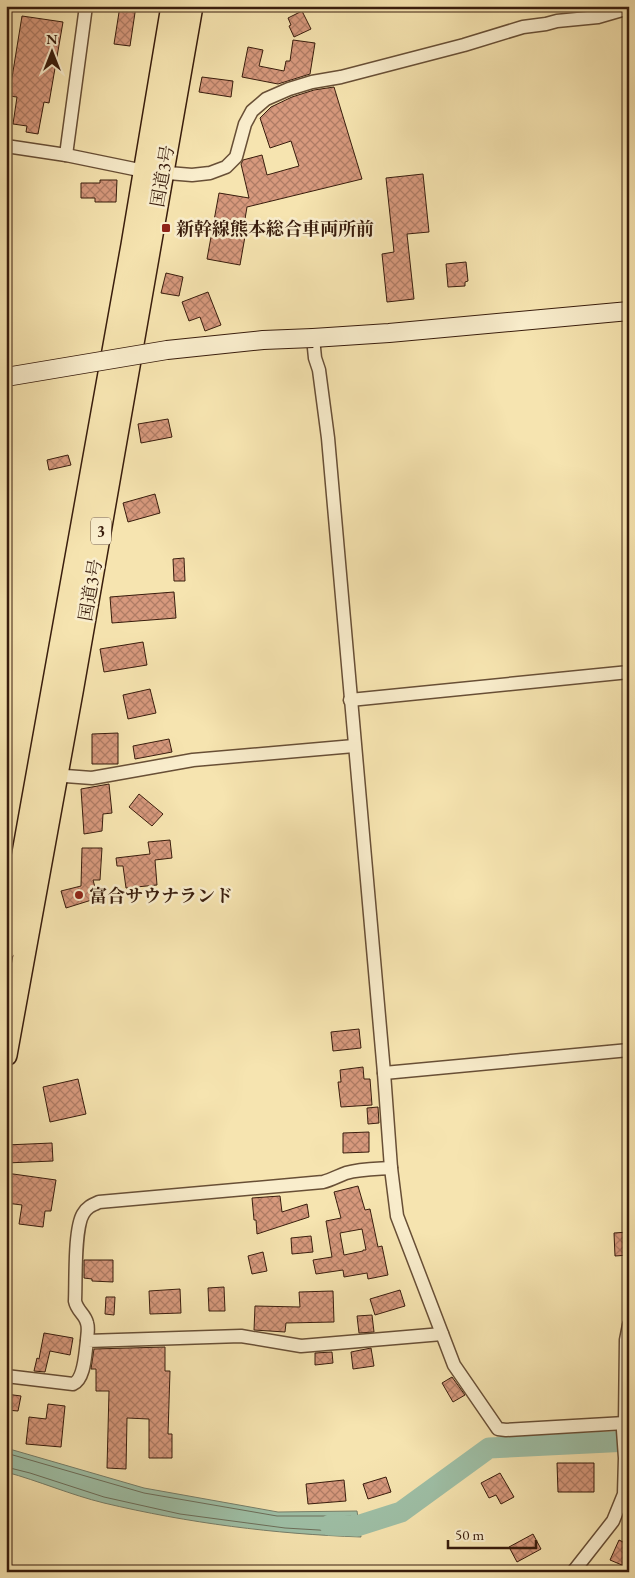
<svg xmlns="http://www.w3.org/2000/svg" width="635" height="1578" font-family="'EB Garamond','Noto Serif JP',serif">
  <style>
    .water { fill: #9ebfa6; stroke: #767e69 }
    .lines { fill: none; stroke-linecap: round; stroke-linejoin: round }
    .shore { stroke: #6c6e5a; stroke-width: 1 }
    .river { stroke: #9ebfa6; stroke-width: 21 }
    .building { fill: url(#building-cross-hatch); stroke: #391d0d; fill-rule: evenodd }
    .street-casing { stroke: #684f36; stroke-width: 15 }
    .secondary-casing { stroke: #391d0d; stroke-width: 20 }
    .highway-casing { stroke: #391d0d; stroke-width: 24 }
    .street { stroke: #f9edcc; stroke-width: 12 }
    .secondary { stroke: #f9edcc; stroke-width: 18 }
    .highway { stroke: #f6e4b0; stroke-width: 21 }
    .secondary-bridge-casing { stroke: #391d0d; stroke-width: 20; stroke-linecap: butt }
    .secondary-bridge { stroke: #f9edcc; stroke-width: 18 }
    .poi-dot { fill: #8f2418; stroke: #f9edcc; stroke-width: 2 }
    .labels { text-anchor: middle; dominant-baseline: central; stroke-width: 5; stroke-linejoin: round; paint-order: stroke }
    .shield { fill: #f9edcc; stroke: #735b46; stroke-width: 1 }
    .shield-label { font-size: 16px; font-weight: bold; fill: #391d0d }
    .street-label { font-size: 18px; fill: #391d0d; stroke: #f9edcc }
    .poi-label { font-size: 18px; font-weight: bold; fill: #391d0d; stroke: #f9edcc; text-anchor: start }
  </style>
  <defs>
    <pattern id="building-cross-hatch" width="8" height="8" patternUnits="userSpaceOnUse" patternTransform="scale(1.25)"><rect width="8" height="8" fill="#d7997d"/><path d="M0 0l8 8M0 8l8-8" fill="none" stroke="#af7c65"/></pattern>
  </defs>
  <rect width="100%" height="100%" fill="#f6e4b0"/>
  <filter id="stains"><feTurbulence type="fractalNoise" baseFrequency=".004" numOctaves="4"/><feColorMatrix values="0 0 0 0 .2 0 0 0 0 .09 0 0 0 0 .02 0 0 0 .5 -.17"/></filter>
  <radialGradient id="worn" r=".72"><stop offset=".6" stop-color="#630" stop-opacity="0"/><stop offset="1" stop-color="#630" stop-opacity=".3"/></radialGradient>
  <path class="water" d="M6,1448L144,1488L278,1512L357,1511L361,1537C274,1534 188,1523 104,1503C71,1495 39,1481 6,1472Z"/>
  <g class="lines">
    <polyline class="shore" points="6,1453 144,1493 277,1516 351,1516 353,1518 354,1530 352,1532 285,1528 180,1514 104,1497 30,1473 6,1467"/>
    <polyline class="river" points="330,1525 357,1526 401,1512 489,1448 629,1441"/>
  </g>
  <g class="building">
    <polygon points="120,6 136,6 130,46 114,44"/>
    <polygon points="302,11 311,29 294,37 289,26 291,25 288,18"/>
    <polygon points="22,16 63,22 49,103 44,102 38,134 26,132 27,126 13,124 17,97 9,96"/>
    <polygon points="293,40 315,43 310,74 278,84 242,77 248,47 263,50 259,66 284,71 286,61 290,61"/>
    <polygon points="202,77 233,81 231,97 199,92"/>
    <polygon points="334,87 362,179 247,207 244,225 247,225 240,265 207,259 219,193 249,198 241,164 243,160 262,155 267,175 299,166 291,141 270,148 260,118 271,107 292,97 314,90"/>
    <polygon points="423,174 429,232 407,234 414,299 387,302 382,254 394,252 386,178"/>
    <polygon points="100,180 117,180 116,202 95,202 95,198 81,198 81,183 100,183"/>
    <polygon points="466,262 468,281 465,282 465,286 448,287 446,264"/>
    <polygon points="166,273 183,277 179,296 161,293"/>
    <polygon points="208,292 221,325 205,331 200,317 189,321 182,302"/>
    <polygon points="168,419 172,437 141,443 138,424"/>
    <polygon points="68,455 71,465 49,470 47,460"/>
    <polygon points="155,494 160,513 128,522 123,503"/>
    <polygon points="184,558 185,581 174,581 173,559"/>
    <polygon points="174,592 176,618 112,623 110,597"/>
    <polygon points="143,642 147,665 104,672 100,649"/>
    <polygon points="150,689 156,713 128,719 123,695"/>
    <polygon points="118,733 118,764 92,764 92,734"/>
    <polygon points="169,739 172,752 135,759 133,746"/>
    <polygon points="109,784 112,813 103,814 102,831 84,834 81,789"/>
    <polygon points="139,794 163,814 152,826 129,807"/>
    <polygon points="170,840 172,858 155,860 157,885 126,888 123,866 117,866 116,858 150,854 148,842"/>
    <polygon points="82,848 102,848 100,880 93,880 98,898 66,908 61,891 81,886"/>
    <polygon points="359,1029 361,1048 333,1051 331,1032"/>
    <polygon points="363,1067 364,1079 370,1079 372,1105 341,1107 338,1082 341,1082 340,1070"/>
    <polygon points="78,1079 86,1114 50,1122 43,1087"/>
    <polygon points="378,1107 379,1123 368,1124 367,1108"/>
    <polygon points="369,1132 369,1152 343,1153 343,1133"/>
    <polygon points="52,1143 53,1161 6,1163 6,1145"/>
    <polygon points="6,1173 56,1180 51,1211 45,1211 43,1227 19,1224 22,1205 6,1203"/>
    <path d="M358,1186L365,1210L370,1209L378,1247L382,1246L388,1275L368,1279L367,1273L344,1277L343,1270L316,1274L313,1260L332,1257L326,1221L341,1218L334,1192ZM362,1229L366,1250H363V1251L344,1255L340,1233Z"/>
    <polygon points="280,1196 282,1212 307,1204 309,1217 257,1234 256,1220 254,1220 252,1198"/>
    <polygon points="629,1232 629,1255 615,1256 614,1233"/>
    <polygon points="311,1236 313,1252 292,1254 291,1238"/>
    <polygon points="263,1252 267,1271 252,1274 248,1256"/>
    <polygon points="84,1260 113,1260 113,1282 92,1281 92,1279 84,1278"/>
    <polygon points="224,1287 225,1311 209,1311 208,1288"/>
    <polygon points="180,1289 181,1313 150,1314 149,1291"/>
    <polygon points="400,1290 405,1306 375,1315 370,1299"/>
    <polygon points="333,1291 334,1322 286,1323 285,1332 254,1330 255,1306 300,1307 299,1292"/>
    <polygon points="106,1297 115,1297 114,1315 105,1314"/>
    <polygon points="372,1315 374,1332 359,1333 357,1316"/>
    <polygon points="44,1333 73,1338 70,1355 50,1351 45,1372 34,1371 37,1358 39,1359"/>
    <polygon points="165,1347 165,1371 170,1371 168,1434 172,1434 172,1458 149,1458 149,1419 127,1418 126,1469 107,1468 109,1391 96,1391 96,1369 91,1369 94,1349"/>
    <polygon points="371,1348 374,1366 353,1369 351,1352"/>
    <polygon points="332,1352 333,1363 315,1365 315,1353"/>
    <polygon points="452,1377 465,1395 453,1402 442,1383"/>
    <polygon points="6,1394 21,1396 18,1411 6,1410"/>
    <polygon points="48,1404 65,1406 61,1447 26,1444 29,1417 46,1419"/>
    <polygon points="557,1463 594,1463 594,1492 558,1492"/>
    <polygon points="500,1473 514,1497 501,1504 496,1495 489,1498 481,1483"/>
    <polygon points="386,1477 391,1492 368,1499 363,1484"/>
    <polygon points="344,1480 346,1501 308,1504 306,1484"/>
    <polygon points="533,1534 541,1549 517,1562 509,1547"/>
    <polygon points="619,1540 629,1545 629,1568 610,1560"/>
  </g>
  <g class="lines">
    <g class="street-casing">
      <g id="street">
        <polyline points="6,146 66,155 144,171 192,175 210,173 226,167 236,157 245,124 252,111 266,99 289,89 312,82 341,77 464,45 523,27 546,24 557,21 598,17 629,8"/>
        <polyline points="66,155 86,6"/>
        <polyline points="313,338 315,358 319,370 328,438 384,1073 391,1168 397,1216 454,1365 498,1429 506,1430 625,1423"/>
        <polyline points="350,700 629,672"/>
        <polyline points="52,775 92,778 193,760 354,746"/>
        <polyline points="384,1073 629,1050"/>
        <path d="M87,1341C87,1335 89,1329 87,1323C85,1314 77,1311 75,1301C76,1281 74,1229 83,1214C87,1207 92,1205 99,1202L323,1182C331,1180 338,1176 346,1173C360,1169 377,1169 391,1168"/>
        <path d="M6,1376L73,1384C85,1379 85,1353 87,1341L241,1336L301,1346L442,1334"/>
        <polyline points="573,1572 613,1521 624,1494 625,1458 623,1430 625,1423 626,1340 629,1325"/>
      </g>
    </g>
    <g class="secondary-casing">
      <polyline id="secondary" points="313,338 389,333 629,311"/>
    </g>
    <g class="highway-casing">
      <g id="highway">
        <polyline points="6,948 132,245 172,6"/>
        <polyline points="6,1055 72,692 192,6"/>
      </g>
    </g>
    <use href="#street" class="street"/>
    <use href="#secondary" class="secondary"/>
    <use href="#highway" class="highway"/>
    <g class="secondary-bridge-casing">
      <polyline id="secondary-bridge" points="6,377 167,350 263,340 313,338"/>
    </g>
    <use href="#secondary-bridge" class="secondary-bridge"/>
  </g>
  <g class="poi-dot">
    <rect x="161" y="223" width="10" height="10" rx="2.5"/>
    <circle cx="79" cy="895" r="5"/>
  </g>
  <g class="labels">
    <rect class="shield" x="91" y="517.5" width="20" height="27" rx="4"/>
    <g class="shield-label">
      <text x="101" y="531">3</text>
    </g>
    <g class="street-label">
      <text transform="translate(162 176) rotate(-80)">国道3号</text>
      <text transform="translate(90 590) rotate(-80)">国道3号</text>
    </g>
    <g class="poi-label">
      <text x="176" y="228">新幹線熊本総合車両所前</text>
      <text x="89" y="895">富合サウナランド</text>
    </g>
  </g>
  <rect width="635" height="1578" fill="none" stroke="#f6e4b0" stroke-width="25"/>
  <rect x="8" y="8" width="620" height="1563" fill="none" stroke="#391d0d" stroke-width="2.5"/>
  <rect x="12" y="12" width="610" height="1553" fill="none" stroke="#391d0d"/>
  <g transform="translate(52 52)" stroke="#f9edcc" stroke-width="4" paint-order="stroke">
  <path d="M0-4L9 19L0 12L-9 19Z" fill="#391d0d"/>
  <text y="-8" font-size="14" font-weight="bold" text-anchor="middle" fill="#391d0d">N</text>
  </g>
  <path d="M448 1540v8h88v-8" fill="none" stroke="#391d0d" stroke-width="2.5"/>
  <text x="455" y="1540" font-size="15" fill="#391d0d" stroke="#f9edcc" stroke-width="4" paint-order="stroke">50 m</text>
  <rect width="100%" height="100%" filter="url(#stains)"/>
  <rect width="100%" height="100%" fill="url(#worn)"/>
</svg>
